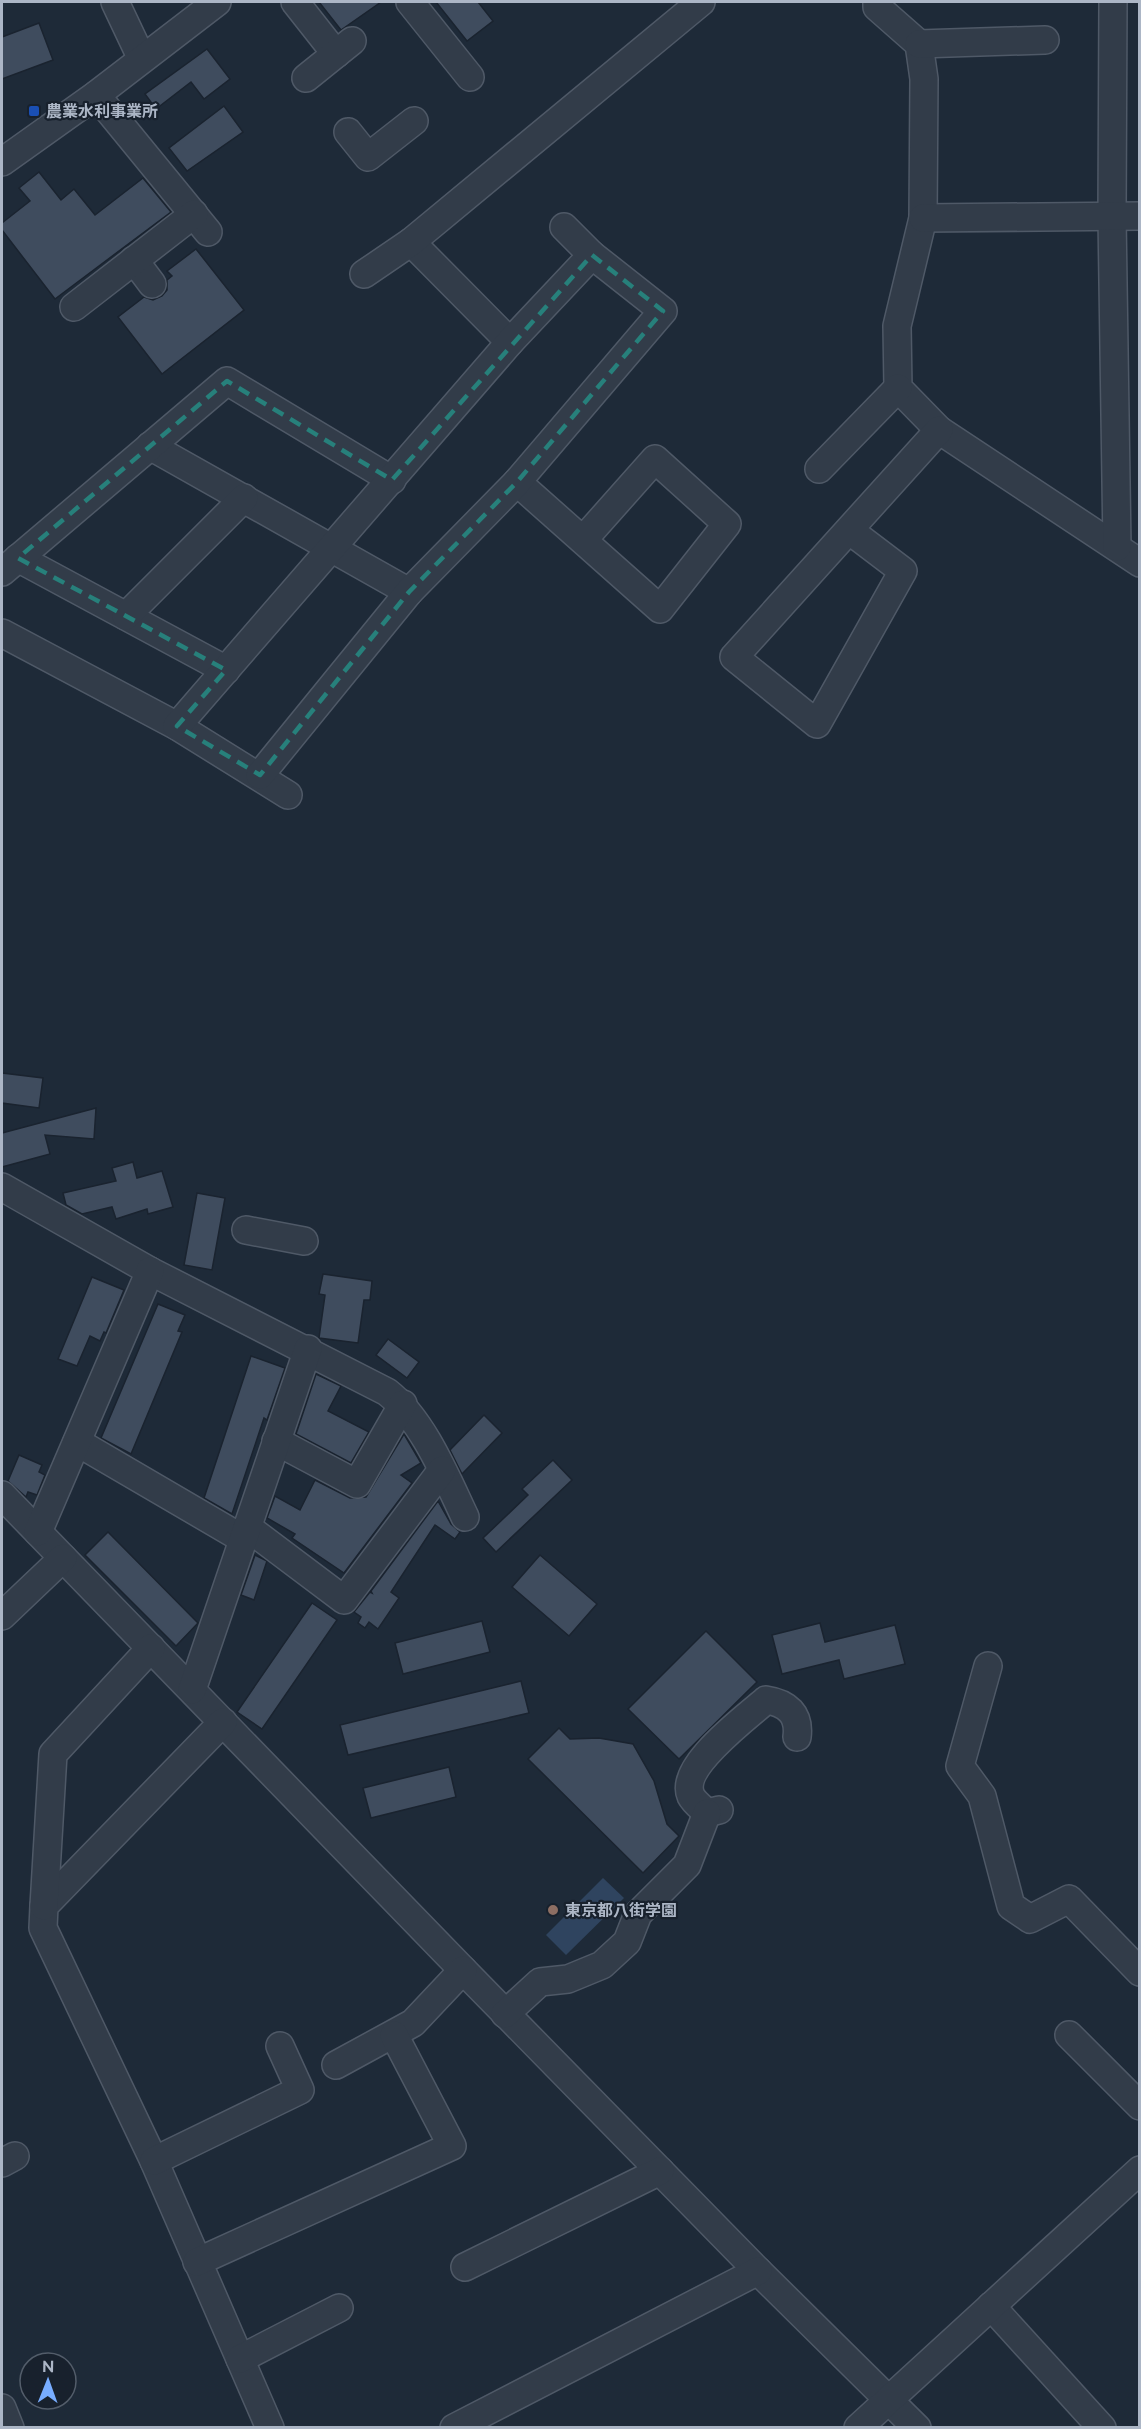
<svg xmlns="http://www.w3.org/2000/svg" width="1141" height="2429" font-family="Raleway,'Noto Sans JP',sans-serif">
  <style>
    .water { fill: #2f445f }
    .building { fill: #3f4c5e; stroke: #1a232f; stroke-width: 1.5 }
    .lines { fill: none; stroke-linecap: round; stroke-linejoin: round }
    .minor-casing { stroke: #4f5967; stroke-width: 30 }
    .minor { stroke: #323c49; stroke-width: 27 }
    .marked { fill: none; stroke: #27807b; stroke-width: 4.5; stroke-dasharray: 12 8; stroke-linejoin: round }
    .transit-dot { fill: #1a4fb4; stroke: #18212d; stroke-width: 2 }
    .education-dot { fill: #8d6e63; stroke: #18212d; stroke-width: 2 }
    .labels { text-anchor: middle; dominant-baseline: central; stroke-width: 4.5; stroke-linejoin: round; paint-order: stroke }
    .poi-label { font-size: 16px; font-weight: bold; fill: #acb6c6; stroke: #18212d; text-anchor: start }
  </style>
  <rect width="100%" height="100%" fill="#1e2a38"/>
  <polygon class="water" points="603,1878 624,1898 566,1955 546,1935"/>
  <g class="building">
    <polygon points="319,2 381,2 341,30"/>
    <polygon points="436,2 478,2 493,21 467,41"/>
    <polygon points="39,23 53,60 2,79 2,37"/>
    <polygon points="207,49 230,79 204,99 191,82 156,109 145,94"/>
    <polygon points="224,106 243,132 187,171 169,148"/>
    <polygon points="39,172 61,200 74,189 95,215 143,178 171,212 55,299 2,230 2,223 30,201 19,188"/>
    <polygon points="196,249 244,310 162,374 118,317 144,297 153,300 162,296 167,290 167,280 172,276 167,271"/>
    <polygon points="2,1073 43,1078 39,1108 2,1103"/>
    <polygon points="96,1108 94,1139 45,1135 50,1154 2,1167 2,1133"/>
    <polygon points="133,1162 137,1178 162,1171 173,1207 148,1214 147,1209 116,1219 112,1207 82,1214 66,1205 63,1193 116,1181 112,1168"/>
    <polygon points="197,1193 225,1198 212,1270 184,1265"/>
    <polygon points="323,1274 372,1281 370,1300 364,1300 358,1343 319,1338 325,1295 319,1294"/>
    <polygon points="92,1277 124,1290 106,1333 104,1332 100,1341 90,1336 77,1366 58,1359"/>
    <polygon points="158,1304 185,1315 178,1331 182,1332 131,1454 101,1438"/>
    <polygon points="388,1339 419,1362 407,1378 376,1355"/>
    <polygon points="251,1356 285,1368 267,1420 264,1418 232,1514 204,1498"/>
    <polygon points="316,1374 341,1386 328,1411 369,1432 351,1463 296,1434"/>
    <polygon points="484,1415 502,1433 462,1474 450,1450"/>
    <polygon points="404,1434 421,1463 401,1475 412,1483 344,1573 292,1538 295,1534 267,1518 275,1496 300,1510 315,1480 350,1498 366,1497"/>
    <polygon points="19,1455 42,1465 39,1472 45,1475 37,1495 28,1492 26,1497 8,1481"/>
    <polygon points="553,1460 572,1480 496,1552 483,1538 528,1495 522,1489"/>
    <polygon points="438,1501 451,1524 460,1532 455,1539 435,1525 391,1592 399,1598 378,1629 369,1622 365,1628 358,1623 361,1617 354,1612 370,1592 372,1593 371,1591"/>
    <polygon points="108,1532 198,1623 176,1646 85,1555"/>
    <polygon points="255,1555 267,1561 254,1600 241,1595"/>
    <polygon points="540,1555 597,1604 569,1636 512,1587"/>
    <polygon points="312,1603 337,1620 262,1729 237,1712"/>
    <polygon points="482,1621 490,1652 403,1674 395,1643"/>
    <polygon points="820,1623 825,1642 895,1625 905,1664 844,1679 839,1660 782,1674 772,1635"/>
    <polygon points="706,1631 757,1682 679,1759 628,1709"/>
    <polygon points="521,1681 529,1713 348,1755 340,1725"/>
    <polygon points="559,1728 570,1739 599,1738 633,1744 654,1781 667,1824 679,1836 643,1873 528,1759"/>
    <polygon points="449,1767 456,1797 371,1818 363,1788"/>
  </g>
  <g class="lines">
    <g class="minor-casing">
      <g id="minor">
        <polyline points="115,2 141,57"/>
        <polyline points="295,2 336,54"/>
        <polyline points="410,2 470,77"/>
        <polyline points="877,2 877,7 919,44 924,79 923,218 897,326 898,388 939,430 1140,563"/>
        <polyline points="1113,2 1112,216 1117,547"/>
        <polyline points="919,44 1045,40"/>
        <polyline points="306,78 352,41"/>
        <polyline points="96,95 208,232"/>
        <polyline points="348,132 368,157 414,121"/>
        <polyline points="2,162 96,95 217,2"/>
        <polyline points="923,218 1140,216"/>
        <polyline points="411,242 510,342"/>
        <polyline points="134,260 152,284"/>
        <polyline points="364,274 411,242 701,2"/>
        <polyline points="74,307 194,214"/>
        <polyline points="150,446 409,592"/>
        <polyline points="819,469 898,388"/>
        <polyline points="517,482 660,609 727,524 655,459 583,540"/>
        <polyline points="849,530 903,571 817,724 734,657 939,430"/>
        <polyline points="18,558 226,670"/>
        <polyline points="2,572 227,381 392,480"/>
        <polyline points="126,616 244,498"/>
        <polyline points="2,633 177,726 288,795"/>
        <polyline points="177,726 510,342 592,255"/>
        <polyline points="260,775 409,592 517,482 663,311 592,255 564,227"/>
        <path d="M2,1187L150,1271L387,1392C423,1420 446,1477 465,1517"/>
        <polyline points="246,1230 304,1241"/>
        <polyline points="276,1441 357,1484 403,1404"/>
        <polyline points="77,1442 243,1539"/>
        <polyline points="2,1495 463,1970 758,2271 917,2428"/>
        <polyline points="247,1527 344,1600 442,1470"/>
        <polyline points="38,1532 150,1271"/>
        <polyline points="2,1616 63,1558"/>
        <polyline points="988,1666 960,1766 982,1796 1011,1906 1030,1919 1069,1899 1140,1972"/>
        <polyline points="192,1690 308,1349"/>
        <polyline points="223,1722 44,1906 43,1928 154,2161 270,2428"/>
        <path d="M719,1810L707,1813C703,1809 694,1802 691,1796C678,1767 746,1718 766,1700C787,1703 800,1714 797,1737"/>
        <polyline points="44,1906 53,1754 151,1648"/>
        <polyline points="505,2014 540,1982 568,1979 602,1965 627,1942 638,1914 687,1865 707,1813"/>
        <polyline points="1069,2035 1140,2106"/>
        <polyline points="336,2065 413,2023 463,1970"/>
        <polyline points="154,2161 300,2090 280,2046"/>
        <polyline points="2,2163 15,2156"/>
        <polyline points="197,2262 452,2146 394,2035"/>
        <polyline points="465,2267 660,2171"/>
        <polyline points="991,2306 1102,2428"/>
        <polyline points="240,2359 339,2308"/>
        <polyline points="2,2408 10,2428"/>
        <polyline points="454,2428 758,2271"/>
        <polyline points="858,2428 1140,2170"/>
      </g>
    </g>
    <use href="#minor" class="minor"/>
  </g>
  <path class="marked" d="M592,255L663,311L517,482L409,592L260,775L177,726L226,670L18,558L227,381L392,480Z"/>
  <rect class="transit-dot" x="28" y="105" width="12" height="12" rx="3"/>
  <circle class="education-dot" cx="553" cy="1910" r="6"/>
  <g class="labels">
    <g class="poi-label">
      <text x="46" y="111">農業水利事業所</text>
      <text x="565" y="1910">東京都八街学園</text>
    </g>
  </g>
  <rect width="1141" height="2429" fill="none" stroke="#acb6c6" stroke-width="6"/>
  <g transform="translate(48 2381) rotate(1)"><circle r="28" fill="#18212d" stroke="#535d6a" stroke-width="1.5"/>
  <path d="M0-4.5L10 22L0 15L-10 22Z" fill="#78adff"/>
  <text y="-9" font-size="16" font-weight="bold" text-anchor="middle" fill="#acb6c6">N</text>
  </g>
</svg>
